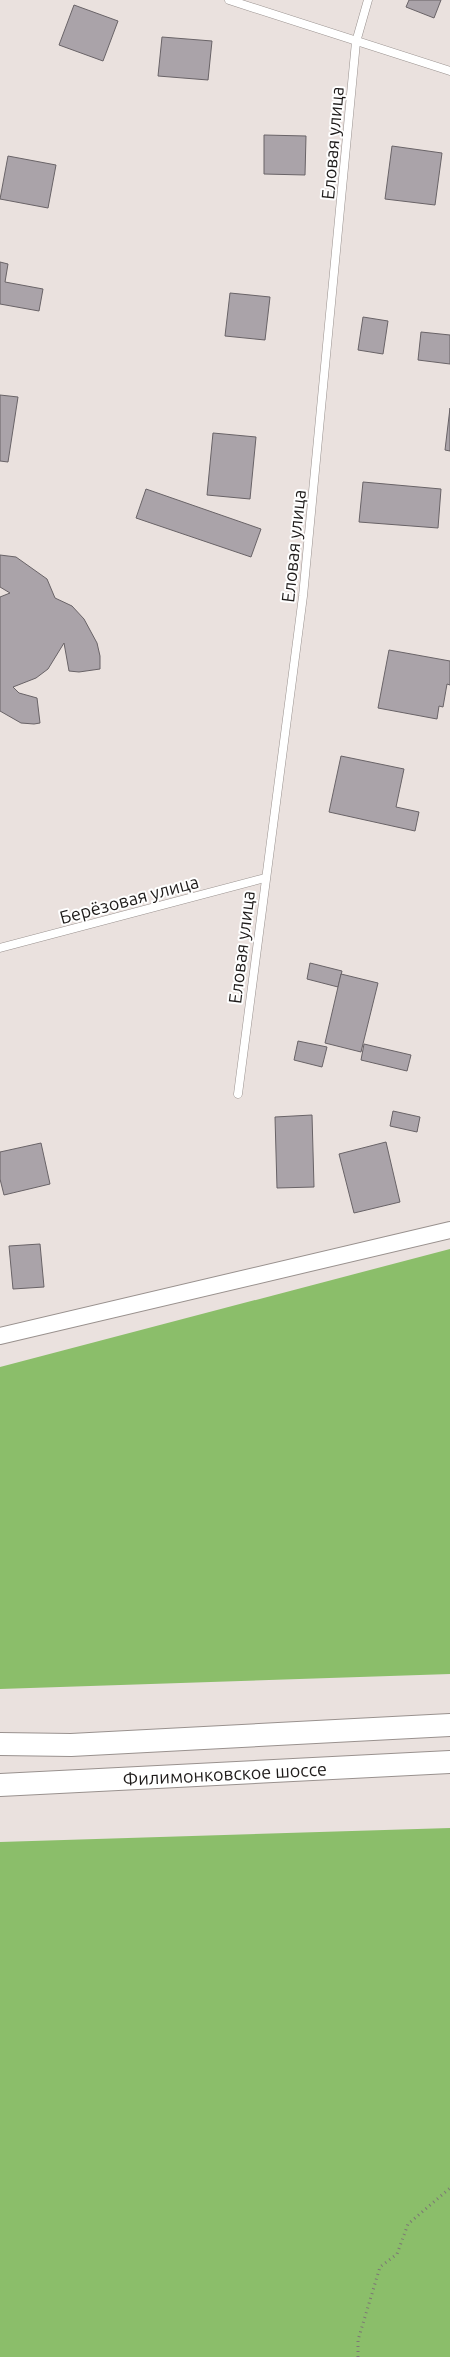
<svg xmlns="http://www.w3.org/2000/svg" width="450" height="2357" font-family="Ubuntu,sans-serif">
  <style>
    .forest { fill: #8bbe6a }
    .building { fill: #aaa3a9; stroke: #696367 }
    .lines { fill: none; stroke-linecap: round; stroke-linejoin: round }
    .lane-casing { stroke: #99918e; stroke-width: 9 }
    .street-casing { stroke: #99918e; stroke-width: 18 }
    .secondary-casing { stroke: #99918e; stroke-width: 24 }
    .path { stroke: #7c7775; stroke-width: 3; stroke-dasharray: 1 4; stroke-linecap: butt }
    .lane { stroke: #fff; stroke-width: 8 }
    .street { stroke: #fff; stroke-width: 16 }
    .secondary { stroke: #fff; stroke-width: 22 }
    .labels { text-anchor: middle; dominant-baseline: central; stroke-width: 4; stroke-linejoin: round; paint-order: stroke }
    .street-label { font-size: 18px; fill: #1e1b1a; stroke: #fff }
  </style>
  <rect width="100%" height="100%" fill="#eae1de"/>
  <g class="forest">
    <polygon points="450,1249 450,1674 0,1689 0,1367"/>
    <polygon points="450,1828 450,2357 0,2357 0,1842"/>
  </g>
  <g class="building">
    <polygon points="409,0 441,0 434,18 406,7"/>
    <polygon points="74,5 118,21 103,61 59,45"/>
    <polygon points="162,37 212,41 208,80 158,76"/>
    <polygon points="264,135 306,136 305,175 264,174"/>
    <polygon points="392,146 442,153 435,205 385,199"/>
    <polygon points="8,156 56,165 48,208 0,199"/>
    <polygon points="0,262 8,264 5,282 43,289 39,311 0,304"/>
    <polygon points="230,293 270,297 265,340 225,336"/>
    <polygon points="363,317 388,321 383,354 358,350"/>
    <polygon points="421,332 450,335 450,364 418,360"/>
    <polygon points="0,395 18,397 8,462 0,461"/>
    <polygon points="450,408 450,451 445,450"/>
    <polygon points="213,433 256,437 250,499 207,495"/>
    <polygon points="363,482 441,489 438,528 359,522"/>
    <polygon points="146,489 261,529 251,557 136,518"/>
    <polygon points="0,555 16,557 47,579 55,598 72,606 84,619 97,643 100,656 100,669 79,672 69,671 64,643 48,669 36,678 13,687 19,693 37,698 40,723 34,724 21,723 0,711 0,597 10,593 0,587"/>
    <polygon points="389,650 450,661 450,685 447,684 443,707 439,706 437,719 378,708"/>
    <polygon points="341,756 404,769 396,807 419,812 415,831 329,812"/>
    <polygon points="310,963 342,971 338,987 307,979"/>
    <polygon points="341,974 378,983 361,1052 325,1043"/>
    <polygon points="298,1041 327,1047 322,1067 294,1060"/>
    <polygon points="364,1044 411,1055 407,1071 361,1060"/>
    <polygon points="393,1111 420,1117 417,1132 390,1126"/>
    <polygon points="312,1115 314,1187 277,1188 275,1117"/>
    <polygon points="386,1142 400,1202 354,1213 339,1154"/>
    <polygon points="41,1143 50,1184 4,1195 0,1179 0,1152"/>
    <polygon points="40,1244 44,1287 13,1289 9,1246"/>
  </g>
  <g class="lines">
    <g class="lane-casing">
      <g id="lane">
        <polyline points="229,0 450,71"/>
        <polyline points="0,948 265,878"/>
        <polyline points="238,1094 303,596 356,42 368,0"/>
      </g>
    </g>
    <g class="street-casing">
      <polyline id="street" points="0,1336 450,1230"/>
    </g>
    <g class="secondary-casing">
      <g id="secondary">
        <polyline points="0,1744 71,1745 450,1725"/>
        <path id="s1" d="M0,1785L450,1762"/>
      </g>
    </g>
    <polyline class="path" points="358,2357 358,2340 380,2267 397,2254 408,2224 450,2188"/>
    <use href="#lane" class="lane"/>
    <use href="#street" class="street"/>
    <use href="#secondary" class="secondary"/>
  </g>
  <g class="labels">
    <g class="street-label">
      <text transform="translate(332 143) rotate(-85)">Еловая улица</text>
      <text transform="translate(293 546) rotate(-84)">Еловая улица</text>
      <text transform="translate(129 899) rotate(-15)">Берёзовая улица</text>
      <text transform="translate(241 947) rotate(-83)">Еловая улица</text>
      <text stroke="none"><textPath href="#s1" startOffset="225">Филимонковское шоссе</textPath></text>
    </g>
  </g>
</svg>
